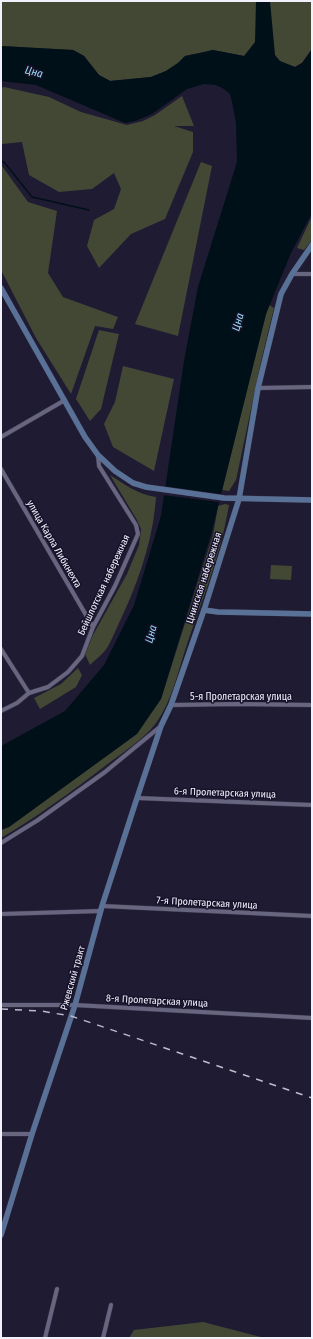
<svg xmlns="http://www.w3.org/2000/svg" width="313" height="1339" font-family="'Fira Sans Condensed',sans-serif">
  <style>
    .green { fill: #434834 }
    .water { fill: #001018 }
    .pier { fill: #1f1b33 }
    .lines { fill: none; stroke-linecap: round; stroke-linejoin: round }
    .stream { stroke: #001018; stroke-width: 1.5 }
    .street-casing { stroke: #373447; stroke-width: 5 }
    .secondary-casing { stroke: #373447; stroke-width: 6 }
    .street { stroke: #686581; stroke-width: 4 }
    .secondary { stroke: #5a7197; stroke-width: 5.5 }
    .rail { stroke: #bdbccb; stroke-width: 1.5; stroke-dasharray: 7 7; stroke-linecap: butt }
    .labels { text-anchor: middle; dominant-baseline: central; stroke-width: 3; stroke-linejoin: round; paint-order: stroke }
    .street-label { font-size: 10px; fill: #f1f0fd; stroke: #161229 }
    .water-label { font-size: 11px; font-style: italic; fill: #99d9f4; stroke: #161229 }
  </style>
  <rect width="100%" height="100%" fill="#1f1b33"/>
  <g class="green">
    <polygon points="1,1 312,1 312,49 302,63 295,67 273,59 244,56 213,50 185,56 178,63 166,71 151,77 110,81 99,75 84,56 73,50 1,46"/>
    <polygon points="4,87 49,97 81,112 127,125 143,121 155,115 182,96 194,126 174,126 193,132 193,152 165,219 131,234 99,268 87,246 94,220 114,209 121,189 114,173 92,189 59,192 29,175 22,142 2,144 2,166 28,202 57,211 48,273 63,297 118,317 113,329 95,326 71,394 36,338 1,270 1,88"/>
    <polygon points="201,162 212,166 178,336 135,324"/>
    <polygon points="312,216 312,240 304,250 297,248"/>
    <polygon points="269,305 274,308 262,357 236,480 229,491 222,490 266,314"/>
    <polygon points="99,330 119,334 101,409 90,421 76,399"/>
    <polygon points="123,366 174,379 154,471 113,447 104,424 115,402"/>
    <path d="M110,475C124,484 139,495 156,497C153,541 138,583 119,623C115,631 112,640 107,648C103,654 95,660 90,665L85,654L93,635L127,574L139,545L141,529L137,520Z"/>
    <path d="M225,504L229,505C221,554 202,600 186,647C178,672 172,701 156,723C143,740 122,753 105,766C71,792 38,816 1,838V830L9,827L136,734L161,699L213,535L218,506Z"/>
    <polygon points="271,565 292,566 291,580 270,579"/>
    <polygon points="78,668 82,675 76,687 40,709 34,698 61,684"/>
    <polygon points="203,1322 265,1338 129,1338 134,1330"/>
  </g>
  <polygon class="water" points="256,1 270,1 275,55 280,61 295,67 302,63 312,49 312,213 291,253 266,314 211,535 161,699 137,734 9,827 1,830 1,746 65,711 104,665 134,605 161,516 184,361 198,287 237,162 236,123 232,102 230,94 224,89 216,85 204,84 187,89 152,114 135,121 125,123 36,85 1,81 1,46 73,50 84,56 99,75 110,81 151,77 166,71 178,63 185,56 200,53 213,50 244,56 255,42"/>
  <polygon class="pier" points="164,486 221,494 219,502 162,495"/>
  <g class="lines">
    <polyline class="stream" points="1,161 4,162 32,197 89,210"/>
    <g class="street-casing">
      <g id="street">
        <polyline points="292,274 312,274"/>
        <polyline points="258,388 312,387"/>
        <polyline points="1,437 65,400"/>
        <polyline points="1,469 93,627"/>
        <polyline points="1,649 29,693"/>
        <polyline points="171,705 239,704 312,705"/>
        <polyline points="1,711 17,703 29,693 48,687 68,672 82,656 93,627 115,586 138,534 136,525 99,466 98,455"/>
        <polyline points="137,798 312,805"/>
        <polyline points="1,843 38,820 105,772 161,726"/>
        <polyline points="102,906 312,916"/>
        <polyline points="1,914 101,911"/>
        <polyline points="1,1005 75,1005 312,1018"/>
        <polyline points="1,1134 32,1134"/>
        <polyline points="45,1338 57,1289"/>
        <polyline points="103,1338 111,1305"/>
      </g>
    </g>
    <g class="secondary-casing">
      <g id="secondary">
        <polyline points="1,288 85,437 98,455 115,471 133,483 146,487 224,498 312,500"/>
        <polyline points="204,610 218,612 312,614"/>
        <polyline points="1,1235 32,1134 75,1005 102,906 137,798 161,726 171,705 204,610 239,499 258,388 281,294 292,274 312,245"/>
      </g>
    </g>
    <use href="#street" class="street"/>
    <use href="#secondary" class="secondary"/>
    <polyline class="rail" points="1,1009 41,1011 71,1016 312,1098"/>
  </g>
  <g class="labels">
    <g class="street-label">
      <text transform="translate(54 544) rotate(60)">улица Карла Либкнехта</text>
      <text transform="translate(204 578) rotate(-72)">Цнинская набережная</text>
      <text transform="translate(104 585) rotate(-65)">Бейшлотская набережная</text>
      <text x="241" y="697">5-я Пролетарская улица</text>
      <text transform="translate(225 793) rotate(2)">6-я Пролетарская улица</text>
      <text transform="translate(207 903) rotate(3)">7-я Пролетарская улица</text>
      <text transform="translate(73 978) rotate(-74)">Ржевский тракт</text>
      <text transform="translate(157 1001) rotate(3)">8-я Пролетарская улица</text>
    </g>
    <g class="water-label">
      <text transform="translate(34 72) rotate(15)">Цна</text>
      <text transform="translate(238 322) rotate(-75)">Цна</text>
      <text transform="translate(151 634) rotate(-74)">Цна</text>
    </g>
  </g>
  <rect width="313" height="1339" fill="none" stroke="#f1f0fd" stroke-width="4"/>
</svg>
